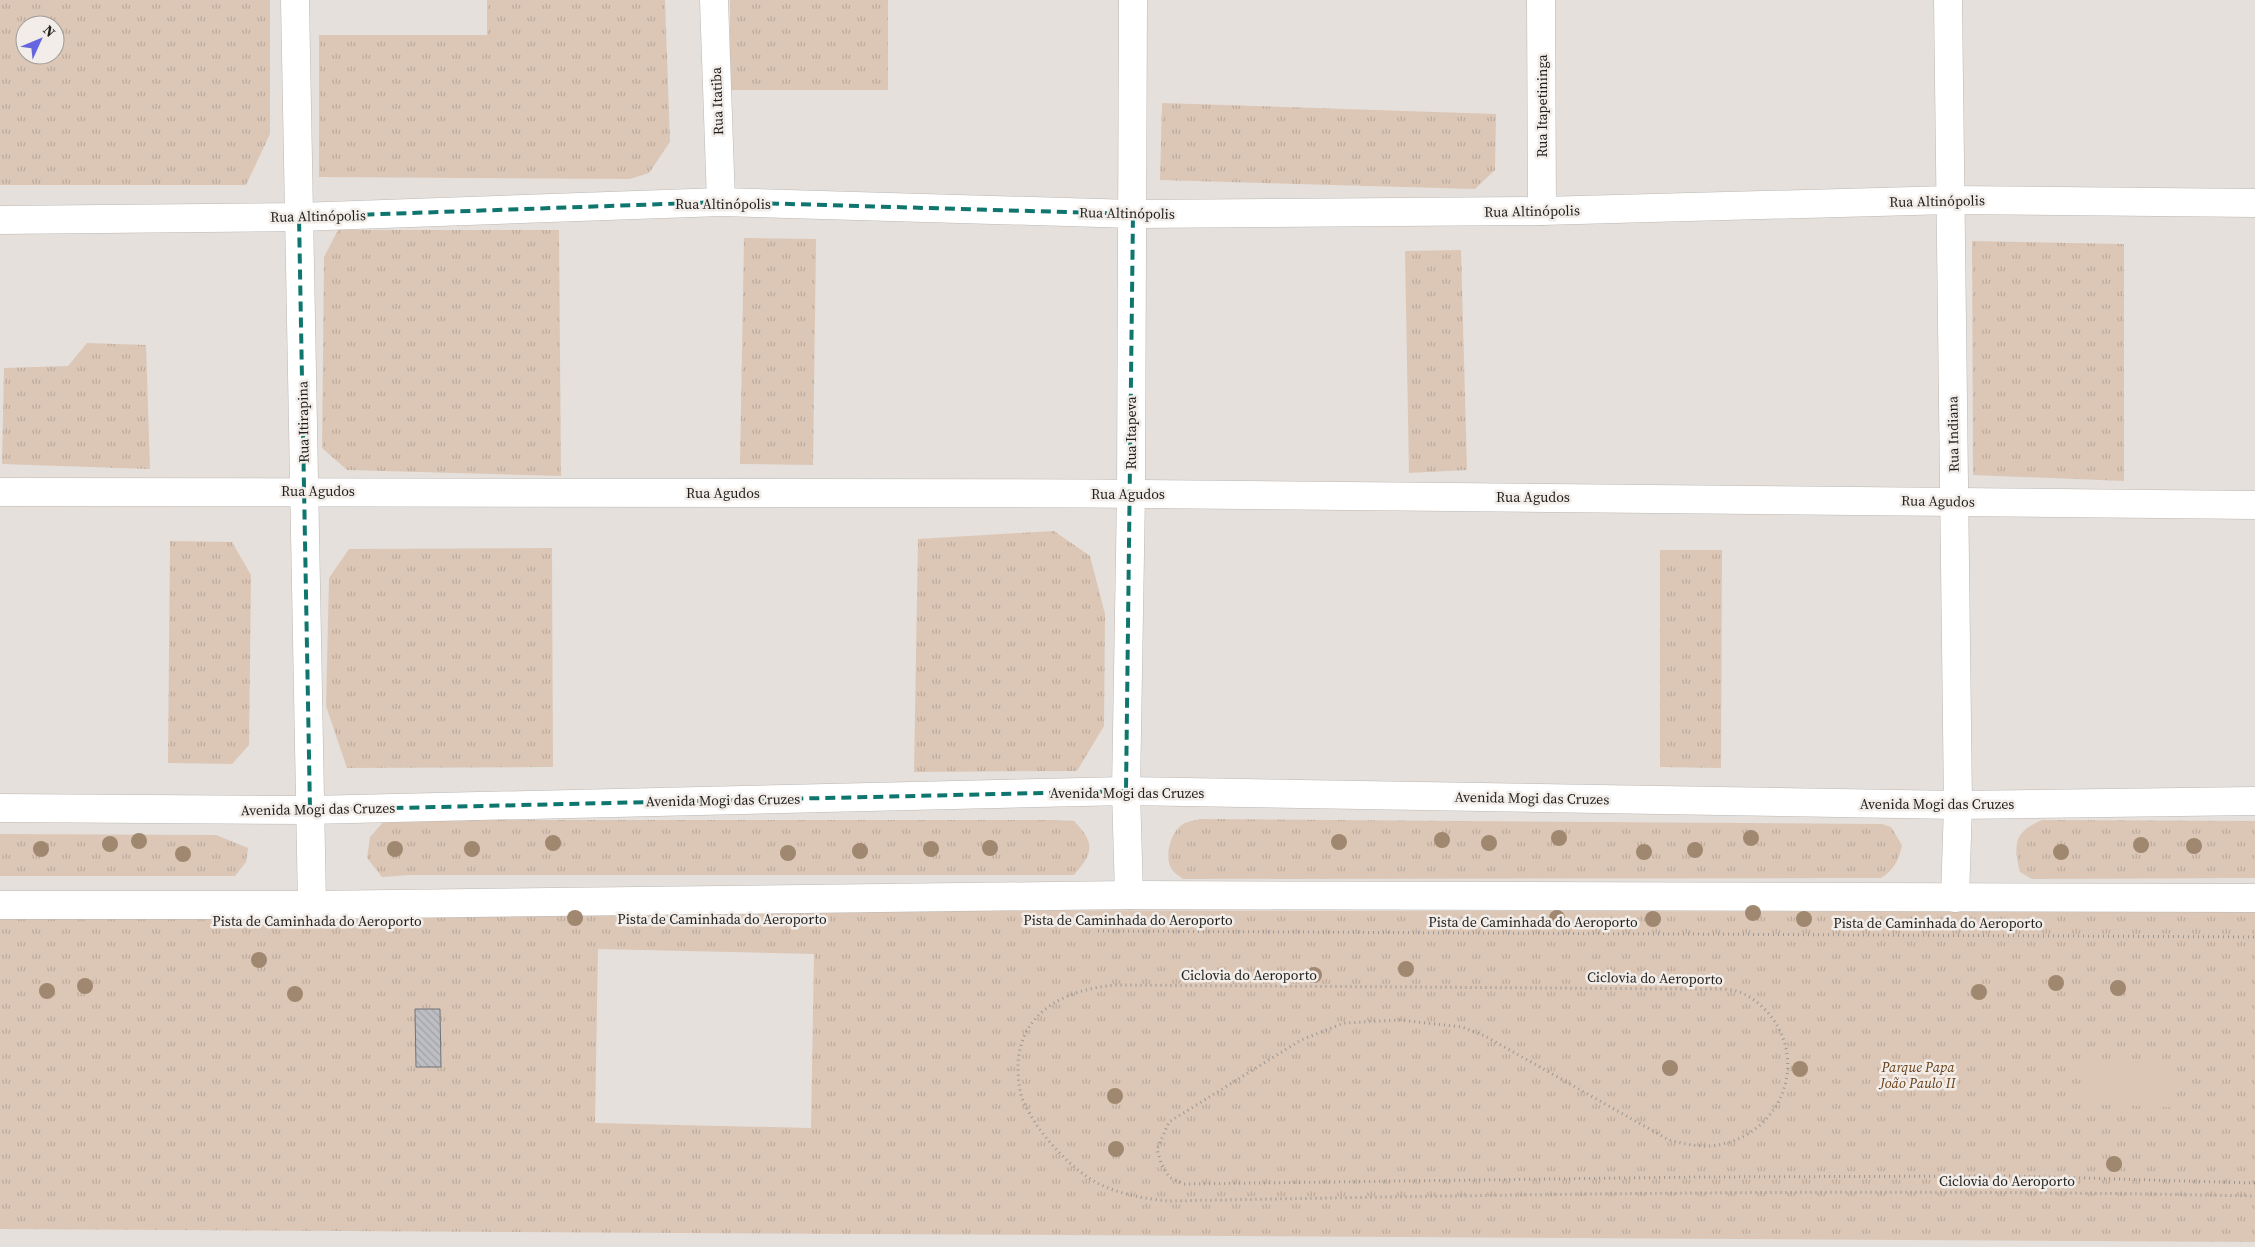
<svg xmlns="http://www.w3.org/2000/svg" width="2255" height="1247" font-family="'Source Serif 4',serif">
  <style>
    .grass { fill: url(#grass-tufts); fill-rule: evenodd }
    .pitch { fill: #dcc7b6 }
    .building { fill: url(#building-back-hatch); stroke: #717277 }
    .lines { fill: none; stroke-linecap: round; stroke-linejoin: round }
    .minor-casing { stroke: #bcb7b3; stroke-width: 29 }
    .path { stroke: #9a9794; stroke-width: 3; stroke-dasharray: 1 4; stroke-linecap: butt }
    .minor { stroke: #fff; stroke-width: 28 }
    .tree { fill: #a08770 }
    .marked { fill: none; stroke: #0f766e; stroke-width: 4; stroke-dasharray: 10 6; stroke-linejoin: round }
    .labels { text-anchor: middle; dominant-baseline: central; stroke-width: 5; stroke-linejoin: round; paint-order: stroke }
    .street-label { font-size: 14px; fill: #201f1d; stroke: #f2ede9 }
    .park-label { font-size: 14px; font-style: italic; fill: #673e17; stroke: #f2ede9 }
  </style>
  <defs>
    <pattern id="grass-tufts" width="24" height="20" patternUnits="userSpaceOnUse" patternTransform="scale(1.25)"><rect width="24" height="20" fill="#dcc7b6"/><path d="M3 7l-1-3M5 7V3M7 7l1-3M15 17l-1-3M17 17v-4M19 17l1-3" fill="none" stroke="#bcaa9c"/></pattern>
    <pattern id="building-back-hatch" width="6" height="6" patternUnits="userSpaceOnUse" patternTransform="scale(1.25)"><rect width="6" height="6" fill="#bdbec3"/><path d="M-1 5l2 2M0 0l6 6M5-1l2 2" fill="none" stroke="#a2a3a7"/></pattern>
  </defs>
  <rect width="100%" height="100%" fill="#e5e0dc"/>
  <g class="grass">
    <path d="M0,0H270V134L246,185H0ZM25,25H55V55H25Z"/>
    <polygon points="487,0 665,0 670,142 649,173 630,179 319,177 319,35 487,35"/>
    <rect x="730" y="0" width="158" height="90"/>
    <polygon points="1162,103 1496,114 1495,170 1475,189 1160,180"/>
    <polygon points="338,230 559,230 561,476 347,470 322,448 324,257"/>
    <polygon points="744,238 816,239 813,465 740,464"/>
    <polygon points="1972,241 2124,244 2124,481 1973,475"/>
    <polygon points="1461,250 1467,470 1409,473 1405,251"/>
    <polygon points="87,343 146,345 150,469 2,464 4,368 68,366"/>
    <polygon points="1054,531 1090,556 1105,614 1104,726 1077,771 914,772 918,539"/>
    <polygon points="170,541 232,542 251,575 249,745 232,764 168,763"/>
    <polygon points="552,548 553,767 347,768 326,706 329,578 349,549"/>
    <polygon points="1660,550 1722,550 1721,768 1660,767"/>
    <path d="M1199,819L1882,824L1891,827L1902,845C1899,860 1894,870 1881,878L1183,879C1180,876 1175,874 1173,871C1163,859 1170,832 1183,824C1188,821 1194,821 1199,819Z"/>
    <path d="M385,820H1055L1074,821C1096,844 1093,853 1074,875H409L382,877L367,858L370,837Z"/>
    <path d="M2042,820L2255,821V878L2032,879L2020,872C2013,844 2014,832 2042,820Z"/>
    <polygon points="0,834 216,835 248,848 246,862 235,876 0,876"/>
    <path d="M0,909L2255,912V1242L0,1229ZM598,949L814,954L811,1128L595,1123ZM416,1009H440L441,1067Z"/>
  </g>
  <polygon class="pitch" points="2084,1058 2172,1062 2170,1107 2083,1104"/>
  <polygon class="building" points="415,1009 440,1009 441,1067 416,1067"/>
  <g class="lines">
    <g class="minor-casing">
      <g id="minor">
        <polyline points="295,0 312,905"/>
        <polyline points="714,0 721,202"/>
        <polyline points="1541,0 1542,211"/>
        <polyline points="1948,0 1958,805 1955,898"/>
        <polyline points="0,220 299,217 721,202 1133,214 1542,211 1950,200 2255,203"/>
        <path d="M0,492C752,490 1503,494 2255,505"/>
        <polyline points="0,808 310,810 1126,791 1958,805 2255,801"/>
        <polyline points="1129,895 1126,791 1131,494 1133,0"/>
        <polyline points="0,905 312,905 1129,895 2255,898"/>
      </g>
    </g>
    <g class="path">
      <polyline points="1098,931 2255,937"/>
      <path d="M2255,1183L2013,1176L1697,1177L1183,1184L1169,1177L1161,1163L1157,1149L1169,1122L1301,1040L1344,1023L1400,1020L1462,1027L1485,1036L1669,1140C1685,1144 1701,1148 1718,1145C1777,1135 1808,1069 1773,1019C1764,1007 1752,996 1737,991C1724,988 1709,989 1695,989L1116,985C1068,989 1020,1010 1018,1065C1018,1077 1019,1093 1024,1103C1036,1128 1059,1156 1082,1173C1106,1192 1138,1198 1168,1201C1530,1194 1893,1188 2255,1196"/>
    </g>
    <use href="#minor" class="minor"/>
  </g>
  <g class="tree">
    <circle cx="1559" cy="838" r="8"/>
    <circle cx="1751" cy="838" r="8"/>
    <circle cx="1442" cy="840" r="8"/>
    <circle cx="139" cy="841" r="8"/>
    <circle cx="1339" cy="842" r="8"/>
    <circle cx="553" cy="843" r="8"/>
    <circle cx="1489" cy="843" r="8"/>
    <circle cx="110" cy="844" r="8"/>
    <circle cx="2141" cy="845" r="8"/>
    <circle cx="2194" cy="846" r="8"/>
    <circle cx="990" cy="848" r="8"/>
    <circle cx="41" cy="849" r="8"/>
    <circle cx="395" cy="849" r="8"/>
    <circle cx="472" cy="849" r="8"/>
    <circle cx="931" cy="849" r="8"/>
    <circle cx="1695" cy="850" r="8"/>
    <circle cx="860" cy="851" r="8"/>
    <circle cx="1644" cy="852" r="8"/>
    <circle cx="2061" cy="852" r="8"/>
    <circle cx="788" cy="853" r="8"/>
    <circle cx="183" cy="854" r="8"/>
    <circle cx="1753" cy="913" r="8"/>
    <circle cx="575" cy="918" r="8"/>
    <circle cx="1557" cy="918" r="8"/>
    <circle cx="1653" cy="919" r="8"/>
    <circle cx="1804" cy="919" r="8"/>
    <circle cx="259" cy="960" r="8"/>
    <circle cx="1406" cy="969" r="8"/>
    <circle cx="1314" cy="975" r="8"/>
    <circle cx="2056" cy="983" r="8"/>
    <circle cx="85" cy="986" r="8"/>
    <circle cx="2118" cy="988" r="8"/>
    <circle cx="47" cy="991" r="8"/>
    <circle cx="1979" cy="992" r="8"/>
    <circle cx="295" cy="994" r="8"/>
    <circle cx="1670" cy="1068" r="8"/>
    <circle cx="1800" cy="1069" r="8"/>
    <circle cx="1115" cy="1096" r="8"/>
    <circle cx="1116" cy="1149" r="8"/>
    <circle cx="2114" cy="1164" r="8"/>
  </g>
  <path class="marked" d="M721,202L1133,214L1126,791L310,810L299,217Z"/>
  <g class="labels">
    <g class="street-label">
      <text transform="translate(717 101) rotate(-92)">Rua Itatiba</text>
      <text transform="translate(1542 106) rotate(-90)">Rua Itapetininga</text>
      <text transform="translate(1937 201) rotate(-1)">Rua Altinópolis</text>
      <text x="723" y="204">Rua Altinópolis</text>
      <text transform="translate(1532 211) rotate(-1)">Rua Altinópolis</text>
      <text transform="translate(1127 213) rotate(1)">Rua Altinópolis</text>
      <text transform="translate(318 216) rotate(-1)">Rua Altinópolis</text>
      <text transform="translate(303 422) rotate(-91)">Rua Itirapina</text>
      <text transform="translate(1131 433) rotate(-90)">Rua Itapeva</text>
      <text transform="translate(1953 434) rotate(-91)">Rua Indiana</text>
      <text x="318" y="491">Rua Agudos</text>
      <text x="723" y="493">Rua Agudos</text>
      <text x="1128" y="494">Rua Agudos</text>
      <text x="1533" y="497">Rua Agudos</text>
      <text transform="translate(1938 501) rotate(1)">Rua Agudos</text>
      <text x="1127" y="793">Avenida Mogi das Cruzes</text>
      <text transform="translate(1532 798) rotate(1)">Avenida Mogi das Cruzes</text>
      <text transform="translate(723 800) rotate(-1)">Avenida Mogi das Cruzes</text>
      <text x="1937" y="804">Avenida Mogi das Cruzes</text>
      <text transform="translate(318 809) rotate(-1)">Avenida Mogi das Cruzes</text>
      <text x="722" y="919">Pista de Caminhada do Aeroporto</text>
      <text x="1128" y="920">Pista de Caminhada do Aeroporto</text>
      <text x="317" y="921">Pista de Caminhada do Aeroporto</text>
      <text x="1533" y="922">Pista de Caminhada do Aeroporto</text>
      <text x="1938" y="923">Pista de Caminhada do Aeroporto</text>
      <text x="1249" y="975">Ciclovia do Aeroporto</text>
      <text transform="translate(1655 978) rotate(1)">Ciclovia do Aeroporto</text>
      <text x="2007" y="1181">Ciclovia do Aeroporto</text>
    </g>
    <g class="park-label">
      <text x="1918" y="1067">Parque Papa<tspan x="1918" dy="16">João Paulo II</tspan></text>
    </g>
  </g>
  <g transform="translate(40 40) rotate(46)"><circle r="24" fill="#f2ede9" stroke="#9e9b97"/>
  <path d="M0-4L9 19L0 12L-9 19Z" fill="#6566df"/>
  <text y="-8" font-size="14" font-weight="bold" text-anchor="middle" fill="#201f1d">N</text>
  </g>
</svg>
